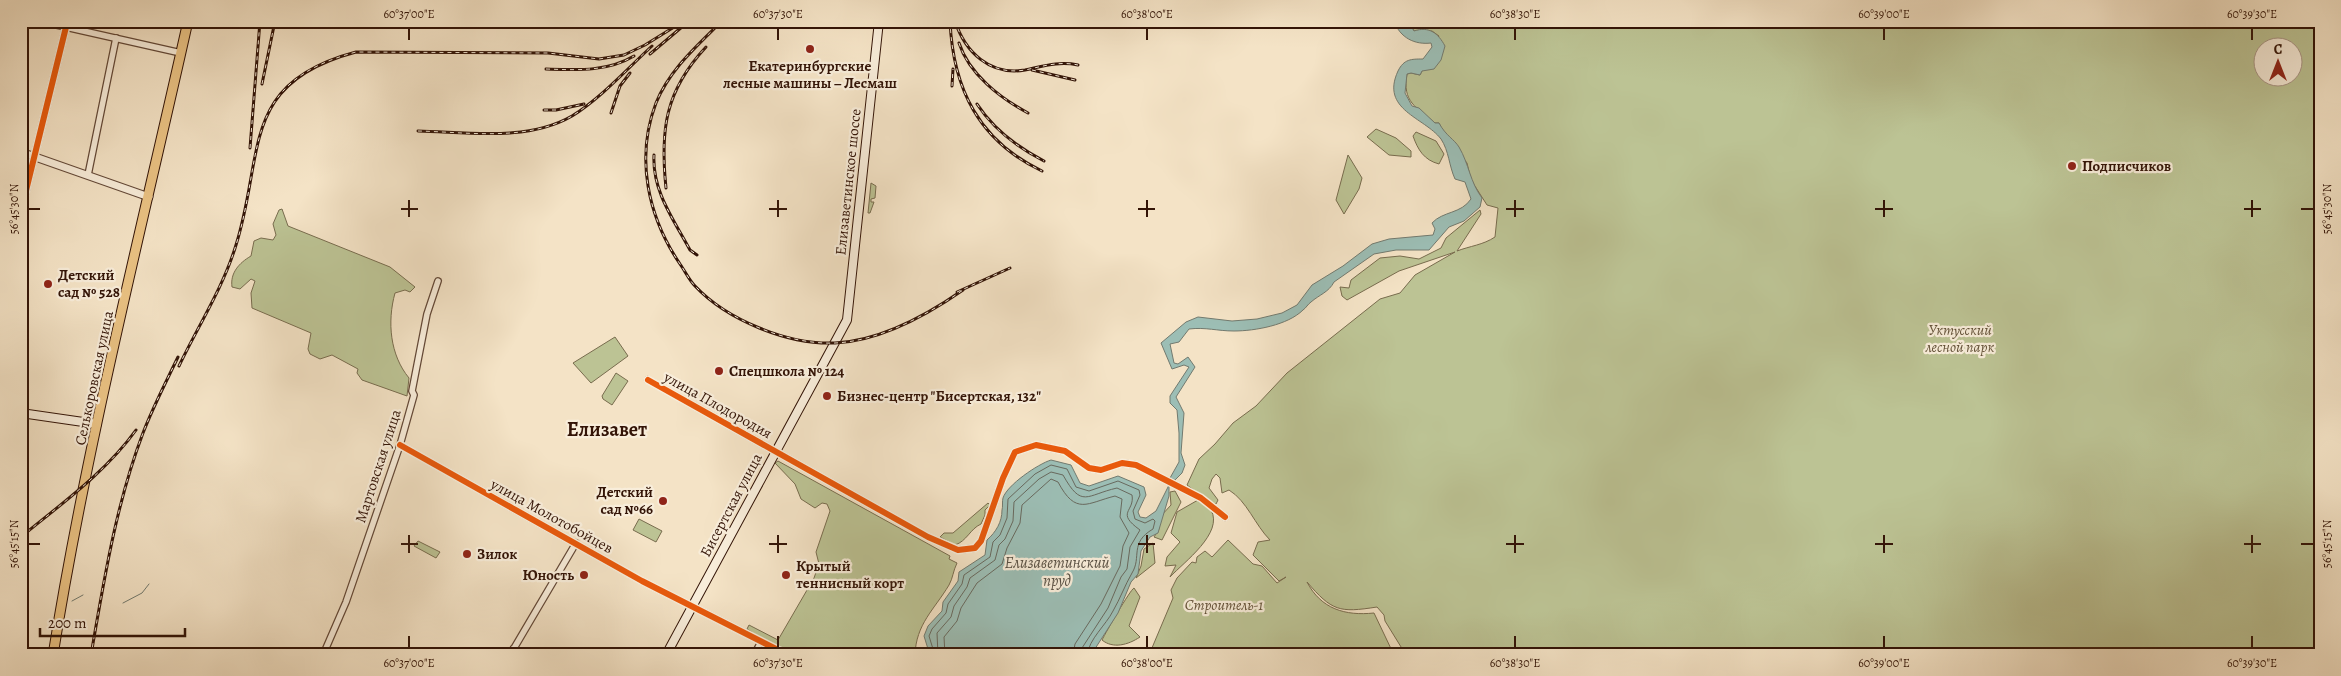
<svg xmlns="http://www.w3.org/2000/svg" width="2341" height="676" font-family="Alegreya,serif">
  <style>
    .green { fill: #bcc394; stroke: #786c4e; fill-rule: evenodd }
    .water { fill: #9cbeb5; stroke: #727a6f }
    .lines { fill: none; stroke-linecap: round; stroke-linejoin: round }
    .shore { stroke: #68695e; stroke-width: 1 }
    .stream { stroke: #727a6f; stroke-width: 1 }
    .minor-casing { stroke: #634837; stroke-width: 8 }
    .tertiary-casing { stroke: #634837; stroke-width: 9 }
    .secondary-casing { stroke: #331407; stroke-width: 10 }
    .primary-casing { stroke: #331407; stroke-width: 11 }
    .minor { stroke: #f8edda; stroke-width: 5.5 }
    .tertiary { stroke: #f8edda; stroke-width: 7 }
    .secondary { stroke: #f8edda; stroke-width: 8 }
    .primary { stroke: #eac283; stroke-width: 9 }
    .rail-casing { stroke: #331407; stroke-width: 3 }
    .rail { stroke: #f8edda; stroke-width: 1; stroke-dasharray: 4; stroke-linecap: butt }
    .cycleway-casing { stroke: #f8edda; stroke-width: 9 }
    .cycleway { stroke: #e8590c; stroke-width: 6 }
    .ticks { fill: none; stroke: #331407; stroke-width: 2 }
    .poi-dot { fill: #8f2418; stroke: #f8edda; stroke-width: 2 }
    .labels { text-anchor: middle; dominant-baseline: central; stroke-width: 4.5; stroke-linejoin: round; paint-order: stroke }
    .poi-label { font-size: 15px; font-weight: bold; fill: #331407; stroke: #f8edda; text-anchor: start }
    .street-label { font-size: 15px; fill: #331407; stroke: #f8edda }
    .park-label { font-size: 15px; font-style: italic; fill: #635138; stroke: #f8edda }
    .water-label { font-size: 16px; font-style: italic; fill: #585044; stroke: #f8edda }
    .district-label { font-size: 20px; font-weight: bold; fill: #331407; stroke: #f8edda }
    .neatline { fill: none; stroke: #331407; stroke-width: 2 }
    .ticks-label { font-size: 12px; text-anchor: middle; fill: #331407 }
  </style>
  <rect width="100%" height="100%" fill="#f4e3c6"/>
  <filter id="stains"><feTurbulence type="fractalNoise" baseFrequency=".004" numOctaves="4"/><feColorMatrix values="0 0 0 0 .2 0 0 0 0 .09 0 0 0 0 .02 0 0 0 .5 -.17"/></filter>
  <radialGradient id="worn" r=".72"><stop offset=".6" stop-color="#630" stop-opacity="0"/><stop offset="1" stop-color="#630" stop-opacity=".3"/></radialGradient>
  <g class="green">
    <path d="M1408,21H2320V655H1406L1385,621L1384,615L1377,607C1339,613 1332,611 1307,582C1321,609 1345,616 1374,613L1394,655H1149L1173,598L1171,590L1177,578L1192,562L1196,563L1197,557L1205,551L1212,557L1228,540L1253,564L1262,566L1277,583L1286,577L1279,581L1253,555L1258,542L1270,540C1255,525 1247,501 1229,490L1222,493L1220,478L1216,474L1212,479L1209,488L1218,500L1216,504L1209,502L1187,485L1199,459L1215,444L1233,423L1256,406L1287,373L1380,299L1400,293L1415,275L1455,252L1399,271L1347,300L1342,296L1340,287L1349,288L1351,280L1380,258L1400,256L1419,259L1441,248L1446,238L1480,210L1481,214L1457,251C1470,246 1483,245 1495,237L1498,208L1487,205L1471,180L1467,163L1444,134L1439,123H1435C1416,107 1402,102 1407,74L1411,73L1420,75L1439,36L1432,31H1414ZM2264,48H2294V78H2264Z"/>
    <polygon points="1376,129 1396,138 1411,151 1411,157 1389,155 1367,137"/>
    <path d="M1416,132L1436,141L1444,154L1439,164C1424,160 1418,150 1413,136Z"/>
    <polygon points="1348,155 1362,178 1359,189 1344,214 1336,200"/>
    <polygon points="871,183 876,186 875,198 871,199 871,202 874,202 870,213 868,213"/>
    <path d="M282,209L288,226L390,267L415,287L410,292L405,290L395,293C387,322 390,355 409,378L407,396L362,380L357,373L358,369L332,355L320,359L310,354L308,349L311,333L252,308L251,293L255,281L251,279L240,289L232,287C230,273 239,263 251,256L254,241L261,238L273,240L276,235L273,224L279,210Z"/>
    <polygon points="615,337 628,356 591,383 573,363"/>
    <polygon points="616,373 628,381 612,405 603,399 602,396"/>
    <path d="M778,461L950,556L949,559L957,563C953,571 953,578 949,585C934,610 916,624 915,655H794L766,642L747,629L749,625L778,640L814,578L819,564L816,552L830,511L827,504L822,503L815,508L801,499L795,484L775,463Z"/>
    <polygon points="1175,491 1181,502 1162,540 1154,537 1159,529 1160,517 1171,505 1170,492"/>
    <path d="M1198,500C1202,503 1208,506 1211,510C1224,533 1184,562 1170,577L1176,565L1165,566L1167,557L1180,542L1171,533L1177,512Z"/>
    <path d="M988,503L990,505L985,510V515L981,524C970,529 967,541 955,545L940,537L944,533H953Z"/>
    <polygon points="639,519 662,531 656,542 633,530"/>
    <polygon points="418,541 440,552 436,558 414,546"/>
    <polygon points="1153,543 1155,563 1136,578 1141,566 1144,549"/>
    <path d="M1134,588L1140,597L1129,626L1140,637C1128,645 1113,649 1102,640C1106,632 1130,590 1134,588Z"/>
  </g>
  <g class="water">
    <path d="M1394,21H1408L1414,31C1429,26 1438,33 1445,46L1441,60L1434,69L1422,71L1420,75L1411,73L1407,74L1405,93L1412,106L1419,108L1435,123H1439C1446,136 1454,139 1459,147C1469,164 1470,182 1482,198L1480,207L1464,221L1449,227L1429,250H1396L1374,254L1334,282C1329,292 1319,295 1311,302C1308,304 1306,308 1303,310C1288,325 1255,331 1234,331C1217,331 1206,327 1189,329L1179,342L1170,344L1174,363L1178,364L1188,357L1195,367L1176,397L1184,413L1181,453L1185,465L1182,473L1175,480L1170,478L1179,462V433L1177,410L1170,403V396L1189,367L1184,365L1172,369L1161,343L1186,322L1198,317L1232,321L1257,319L1282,313L1297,305L1312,285L1343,266L1372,244L1389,239L1433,235L1435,229L1432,223C1443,211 1461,214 1471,199L1465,182L1455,179C1449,166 1449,151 1441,139C1424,117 1380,110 1398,71C1404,59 1411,59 1423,59L1432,47L1431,43C1415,45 1400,38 1394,21Z"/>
    <path d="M1051,460L1071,465L1080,483L1089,486L1118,476L1144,487L1146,495L1138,512L1140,517L1146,518L1156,511L1169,485V496L1158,533L1150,537L1141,551L1138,574L1131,582L1118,613L1091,655H926L928,649L924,636L928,626L942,611L943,602L958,581L959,572L985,555L987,540C996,532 1002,522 1002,510C1003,507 1002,501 1003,498C1007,485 1038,464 1051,460Z"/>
  </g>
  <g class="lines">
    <g class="shore">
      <path d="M931,655L933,649L929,636L932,629L946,613L948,604L962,584L964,575L990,557L993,542L1000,535L1007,518L1008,499L1035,474L1051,465L1067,469L1076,487L1089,491L1118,481L1139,490L1140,495L1133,511L1135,519L1145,523L1153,519L1155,521L1153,529C1129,543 1142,557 1132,573C1125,585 1120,599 1113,611C1106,625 1089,639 1087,655"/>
      <path d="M938,655L937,633L951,617L954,606L967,587L970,578L995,560L999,545L1005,539L1013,521L1014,502L1039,479L1051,472L1063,475C1082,509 1086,495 1117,488L1132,495C1135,512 1115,512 1140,530L1130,547L1127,569L1121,577L1108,608L1082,648L1081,655"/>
      <path d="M945,655L944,637L957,621L961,608L977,583L1002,564L1007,548L1020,523L1022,505L1051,479L1058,482C1076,516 1087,503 1115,496L1122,499L1120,517L1129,533L1123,546L1120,566L1101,604L1075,644L1073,655"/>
    </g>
    <g class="stream">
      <polyline points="72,601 83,595"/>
      <polyline points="123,603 142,593 149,584"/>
    </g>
    <g class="minor-casing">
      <g id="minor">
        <polyline points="39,21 181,53"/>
        <polyline points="88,175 116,38"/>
        <polyline points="21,211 66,27"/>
        <polyline points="648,380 928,537 958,550 975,548 981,541 1003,478 1015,452 1036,445 1065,451 1089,468 1101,470 1122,463 1136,465 1201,498 1225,517"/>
        <polyline points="400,445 642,581 788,655"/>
        <polyline points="513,649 523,655"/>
        <polyline points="323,655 346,602 400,445 414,395 412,391 427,314 438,281"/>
        <polyline points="510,655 576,543"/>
        <polyline points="754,655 761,642"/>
      </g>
    </g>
    <g class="tertiary-casing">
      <polyline id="tertiary" points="21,152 149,197"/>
    </g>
    <g class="secondary-casing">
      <g id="secondary">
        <polyline points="21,413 97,424"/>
        <polyline points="666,655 847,320 879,21"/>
      </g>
    </g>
    <g class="primary-casing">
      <path id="primary" d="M53,655C87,442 141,232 188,21"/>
    </g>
    <use href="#minor" class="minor"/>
    <use href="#tertiary" class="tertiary"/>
    <use href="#secondary" class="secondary"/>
    <use href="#primary" class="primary"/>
    <g class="rail-casing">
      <g id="rail">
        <path d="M722,21C697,46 670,69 656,103C635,158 648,217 680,264C685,271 689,280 695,286C727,320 788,345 835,343C880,341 927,315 963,290"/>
        <path d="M950,21C953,89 979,141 1042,171"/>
        <path d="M955,21C965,52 990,76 1025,70C1044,66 1059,61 1078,65"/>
        <path d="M959,43C969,74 1000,98 1028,113"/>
        <polyline points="650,54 689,21"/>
        <path d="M546,69C577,70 607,72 634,56"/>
        <polyline points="1032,70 1075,80"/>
        <polyline points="262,84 275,21"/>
        <polyline points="952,86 953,69"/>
        <path d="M977,104C994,130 1017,147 1044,161"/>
        <polyline points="544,110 556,110 584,104"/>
        <polyline points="611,113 620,86 630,73"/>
        <path d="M418,131C467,132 527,142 572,116C601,98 627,69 652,46"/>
        <polyline points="250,148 260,21"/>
        <path d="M654,155C652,191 674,220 690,250L697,255"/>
        <path d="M666,188C660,130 665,91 706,47"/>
        <polyline points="957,292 1010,268"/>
        <path d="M179,366C198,326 223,288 236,245C265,153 239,83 356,52L548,53L599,59L624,55L645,45L679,24"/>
        <path d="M21,537C61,504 106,472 136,430"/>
        <path d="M91,655C104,580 116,504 143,433C153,407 166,382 178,357"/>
      </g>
    </g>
    <use href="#rail" class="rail"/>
    <g class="cycleway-casing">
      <g id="cycleway">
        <polyline points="21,211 66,27"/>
        <polyline points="648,380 928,537 958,550 975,548 981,541 1003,478 1015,452 1036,445 1065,451 1089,468 1101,470 1122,463 1136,465 1201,498 1225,517"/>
        <polyline points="400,445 642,581 788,655"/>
      </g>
    </g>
    <use href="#cycleway" class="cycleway"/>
  </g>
  <path class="ticks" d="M409,28V40M778,28V40M1147,28V40M1515,28V40M1884,28V40M2252,28V40M409,200V217M778,200V217M1147,200V217M1515,200V217M1884,200V217M2252,200V217M28,209H40M401,209H418M769,209H787M1138,209H1155M1506,209H1524M1875,209H1893M2244,209H2261M2301,209H2314M409,535V553M778,535V553M1147,535V553M1515,535V553M1884,535V553M2252,535V553M28,544H40M401,544H418M769,544H787M1138,544H1155M1506,544H1524M1875,544H1893M2244,544H2261M2301,544H2314M409,636V648M778,636V648M1147,636V648M1515,636V648M1884,636V648M2252,636V648"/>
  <g class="poi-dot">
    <circle cx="810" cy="49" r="5"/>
    <circle cx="2072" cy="166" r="5"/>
    <circle cx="48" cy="284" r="5"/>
    <circle cx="719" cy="371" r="5"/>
    <circle cx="827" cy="396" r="5"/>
    <circle cx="663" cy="501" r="5"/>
    <circle cx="467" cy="554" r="5"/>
    <circle cx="584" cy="575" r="5"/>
    <circle cx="786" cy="575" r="5"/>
  </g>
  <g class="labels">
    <g class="poi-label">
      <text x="810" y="66" text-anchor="middle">Екатеринбургские<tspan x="810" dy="17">лесные машины – Лесмаш</tspan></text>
      <text x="2082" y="166">Подписчиков</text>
      <text x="58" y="275">Детский<tspan x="58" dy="17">сад № 528</tspan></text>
      <text x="729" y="371">Спецшкола № 124</text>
      <text x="837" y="396">Бизнес-центр "Бисертская, 132"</text>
      <text x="653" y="492" text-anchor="end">Детский<tspan x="653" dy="17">сад №66</tspan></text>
      <text x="477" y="554">Зилок</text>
      <text x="796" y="566">Крытый<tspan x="796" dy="17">теннисный корт</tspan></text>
      <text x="574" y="575" text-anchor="end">Юность</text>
    </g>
    <g class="street-label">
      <text transform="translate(848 182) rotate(-84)">Елизаветинское шоссе</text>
      <text transform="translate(94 378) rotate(-78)">Селькоровская улица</text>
      <text transform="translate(718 405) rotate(29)">улица Плодородия</text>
      <text transform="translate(378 466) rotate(-72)">Мартовская улица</text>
      <text transform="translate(731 505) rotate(-62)">Бисертская улица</text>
      <text transform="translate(552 516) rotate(29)">улица Молотобойцев</text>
    </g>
    <g class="park-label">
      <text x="1960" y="330">Уктусский<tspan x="1960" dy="17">лесной парк</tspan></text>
      <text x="1224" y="605">Строитель-1</text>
    </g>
    <g class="water-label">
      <text x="1057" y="563">Елизаветинский<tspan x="1057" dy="18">пруд</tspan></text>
    </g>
    <g class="district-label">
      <text x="607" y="429">Елизавет</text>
    </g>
  </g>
  <rect width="2341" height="676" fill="none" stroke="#f4e3c6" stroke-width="55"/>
  <g transform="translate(2278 62)"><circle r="24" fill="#f8edda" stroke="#a99686"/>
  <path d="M0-4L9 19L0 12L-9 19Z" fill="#8f2418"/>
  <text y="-8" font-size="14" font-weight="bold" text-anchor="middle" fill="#331407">С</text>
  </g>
  <path d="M40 628v8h145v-8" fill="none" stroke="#331407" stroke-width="2.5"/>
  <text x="48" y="628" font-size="15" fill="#331407" stroke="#f8edda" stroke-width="4" paint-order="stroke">200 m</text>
  <rect x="28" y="28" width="2286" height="620" class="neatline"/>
  <g class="ticks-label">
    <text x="409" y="18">60°37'00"E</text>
    <text x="778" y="18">60°37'30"E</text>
    <text x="1147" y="18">60°38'00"E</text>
    <text x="1515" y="18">60°38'30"E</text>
    <text x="1884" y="18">60°39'00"E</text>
    <text x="2252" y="18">60°39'30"E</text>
    <text transform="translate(14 209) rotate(-90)" y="4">56°45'30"N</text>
    <text transform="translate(2327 209) rotate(-90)" y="4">56°45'30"N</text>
    <text transform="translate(14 544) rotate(-90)" y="4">56°45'15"N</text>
    <text transform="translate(2327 544) rotate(-90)" y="4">56°45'15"N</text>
    <text x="409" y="667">60°37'00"E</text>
    <text x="778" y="667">60°37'30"E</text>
    <text x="1147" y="667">60°38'00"E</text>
    <text x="1515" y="667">60°38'30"E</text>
    <text x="1884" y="667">60°39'00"E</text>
    <text x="2252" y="667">60°39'30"E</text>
  </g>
  <rect width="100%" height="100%" filter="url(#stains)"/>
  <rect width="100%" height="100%" fill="url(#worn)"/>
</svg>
